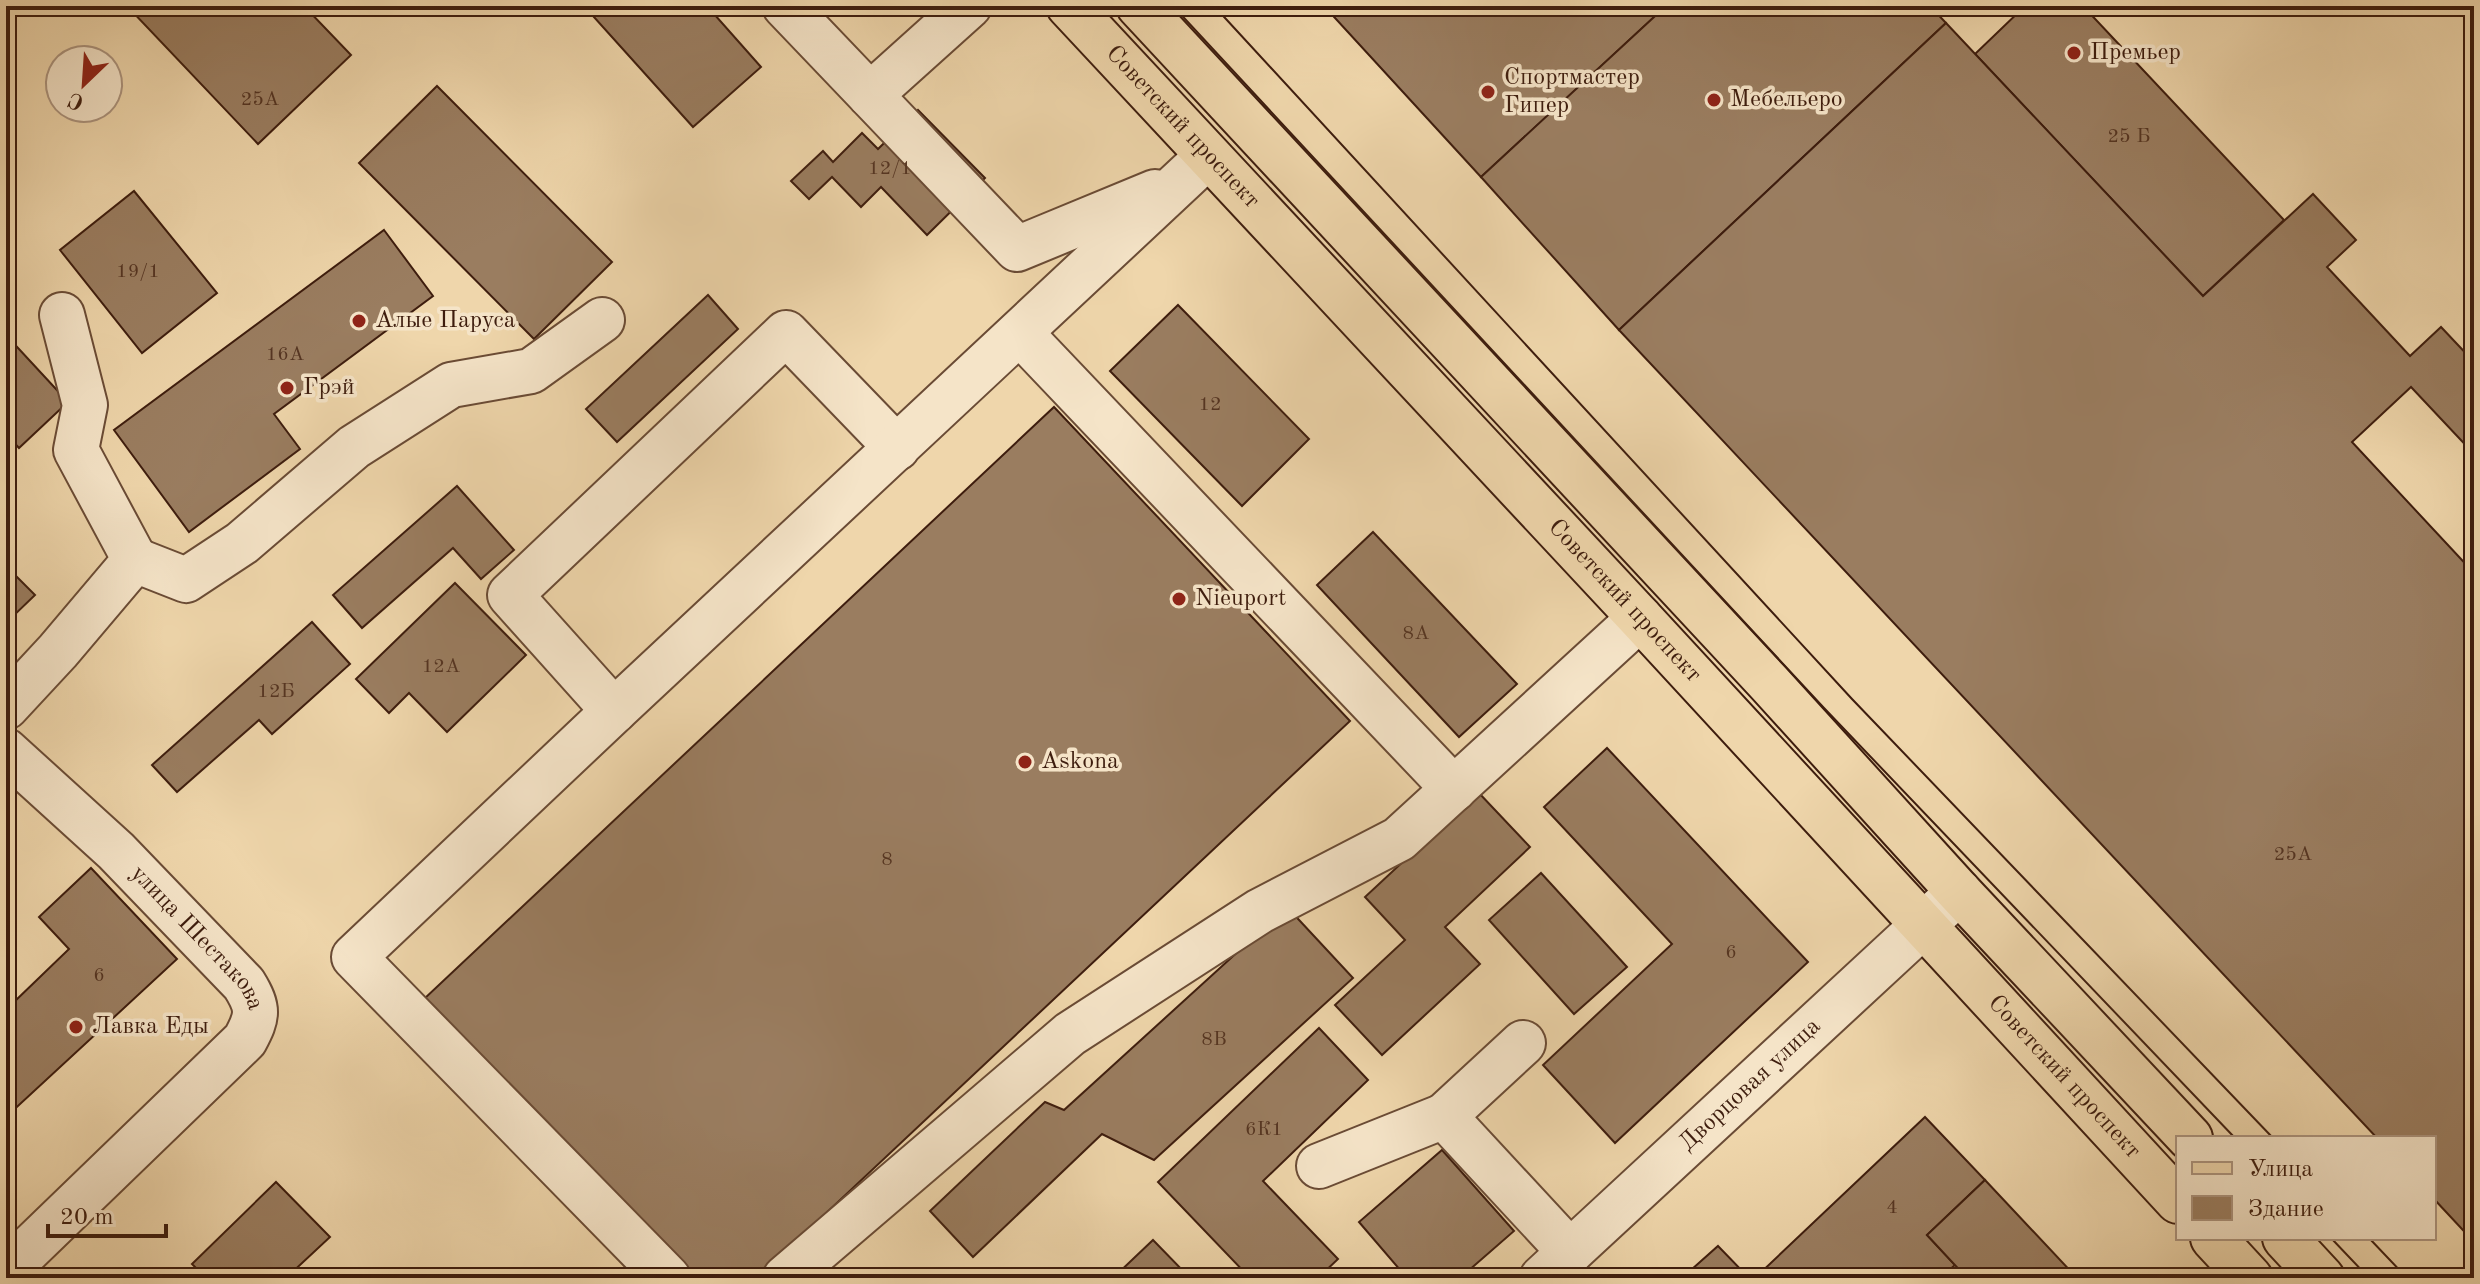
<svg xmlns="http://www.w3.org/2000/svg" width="2480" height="1284" font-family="'Old Standard TT',serif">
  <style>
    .building { fill: #9a7d60; stroke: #3e1d0e; stroke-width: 2 }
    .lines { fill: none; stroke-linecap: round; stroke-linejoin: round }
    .minor-casing { stroke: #6a4b35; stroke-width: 48 }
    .major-casing { stroke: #3e1d0e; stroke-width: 48 }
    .minor { stroke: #f5e4c8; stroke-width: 44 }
    .major { stroke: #efd6ab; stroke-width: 44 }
    .tram { stroke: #3e1d0e; stroke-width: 2 }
    .poi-dot { fill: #8f2418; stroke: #f5e4c8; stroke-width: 3 }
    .labels { text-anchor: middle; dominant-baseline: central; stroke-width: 7; stroke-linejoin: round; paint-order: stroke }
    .number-label { font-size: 20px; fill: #553522 }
    .poi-label { font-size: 24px; fill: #3e1d0e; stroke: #f5e4c8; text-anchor: start }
    .street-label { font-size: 24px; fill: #3e1d0e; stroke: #f5e4c8 }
  </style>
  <rect width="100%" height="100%" fill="#efd6ab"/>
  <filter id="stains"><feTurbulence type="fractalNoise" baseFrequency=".0025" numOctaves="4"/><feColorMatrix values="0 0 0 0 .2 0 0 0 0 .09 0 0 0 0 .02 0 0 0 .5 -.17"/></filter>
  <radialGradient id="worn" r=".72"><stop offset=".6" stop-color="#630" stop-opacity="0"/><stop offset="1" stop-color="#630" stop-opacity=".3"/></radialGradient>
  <g class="building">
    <polygon points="127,6 304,6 351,55 258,144"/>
    <polygon points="584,6 707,6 761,67 693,127"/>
    <polygon points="1324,6 1666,6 1481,177"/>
    <polygon points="1666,6 1930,6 1946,23 1619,330 1481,177"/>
    <polygon points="2025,6 2083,6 2284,220 2203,296 1975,54"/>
    <polygon points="1946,23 2203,296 2313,194 2356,240 2327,267 2410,356 2441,327 2474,362 2474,454 2411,387 2352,442 2474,573 2474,1242 2434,1199 2434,1138 2377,1138 1619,330"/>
    <polygon points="437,86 612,262 534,339 359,163"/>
    <polygon points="918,110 985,178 927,235 881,187 861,207 832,177 809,199 791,181 823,151 833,162 862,133 878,149"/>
    <polygon points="134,191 217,293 142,353 60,250"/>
    <polygon points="384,230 433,296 274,414 300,449 189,532 114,430"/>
    <polygon points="708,295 738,329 617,442 586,409"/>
    <polygon points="1178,305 1309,439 1242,506 1110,371"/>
    <polygon points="6,335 68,402 19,448 6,434"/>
    <polygon points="1054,407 1350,721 757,1278 687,1278 424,999"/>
    <polygon points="457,486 514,550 481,579 453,548 362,628 333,595"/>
    <polygon points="1373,532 1517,684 1459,737 1317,585"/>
    <polygon points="6,566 35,595 6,623"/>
    <polygon points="455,583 526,655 447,732 409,693 389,713 356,679"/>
    <polygon points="312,622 350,664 272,734 259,720 177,792 152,765"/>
    <polygon points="1607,748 1808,962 1615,1143 1543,1065 1672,944 1544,807"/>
    <polygon points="1478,792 1530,847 1445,927 1480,964 1382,1055 1335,1005 1405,940 1365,897"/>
    <polygon points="91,868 177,959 6,1117 6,994 14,1002 69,949 39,917"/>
    <polygon points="1541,873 1627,967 1574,1014 1489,920"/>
    <polygon points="1287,907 1353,978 1154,1160 1102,1134 973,1257 930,1211 1045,1102 1064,1110"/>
    <polygon points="1319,1028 1368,1080 1263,1181 1338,1259 1318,1278 1250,1278 1158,1182"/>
    <polygon points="1925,1117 1985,1180 1927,1235 1955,1265 1940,1278 1755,1278"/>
    <polygon points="1442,1150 1514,1231 1460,1278 1407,1278 1359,1222"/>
    <polygon points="1985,1180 2077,1278 1967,1278 1927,1235"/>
    <polygon points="276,1182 330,1237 286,1278 206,1278 192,1264"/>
    <polygon points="1153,1240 1190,1278 1113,1278"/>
    <polygon points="1718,1246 1749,1278 1682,1278"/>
  </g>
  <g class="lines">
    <g class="minor-casing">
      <g id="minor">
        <polyline points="785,6 870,95"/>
        <polyline points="969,6 870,95 1017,249 1155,192"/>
        <polyline points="1020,333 1454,789"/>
        <polyline points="135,560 186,580 242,543 354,447 451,385 531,371 602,320"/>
        <polyline points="6,707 58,651 135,560 76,450 85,405 62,315"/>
        <polyline points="614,711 510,595 786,333 897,448"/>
        <path id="s1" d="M6,751L116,851L244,984C259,1008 258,1016 245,1040L6,1271"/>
        <polyline points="1523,1043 1444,1116 1570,1252"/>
        <polyline points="1319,1166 1444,1116"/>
        <polyline points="668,1278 354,957 614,711 1208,156"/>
        <polyline points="785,1278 1070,1034 1260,911 1399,839 1640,618"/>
        <path id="s2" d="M1542,1278L1959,892"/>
      </g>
    </g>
    <g class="major-casing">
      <g id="major">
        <path id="s3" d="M1069,6L1640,618L2178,1201"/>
        <polyline points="1139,6 1769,683 1959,892 2190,1138"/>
        <polyline points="2213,1238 2250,1278"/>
        <polyline points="2285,1238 2322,1278"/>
      </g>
    </g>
    <use href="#minor" class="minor"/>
    <use href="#major" class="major"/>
    <g class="tram">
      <polyline points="1173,6 1824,708 2235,1138"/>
      <polyline points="1214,6 1852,699 2273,1138"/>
      <polyline points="2331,1238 2369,1278"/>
      <polyline points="2369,1238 2407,1278"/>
    </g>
  </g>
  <g class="poi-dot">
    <circle cx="2074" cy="53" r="8"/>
    <circle cx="1488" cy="92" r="8"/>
    <circle cx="1714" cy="100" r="8"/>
    <circle cx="359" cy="321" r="8"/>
    <circle cx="287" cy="388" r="8"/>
    <circle cx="1179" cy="599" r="8"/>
    <circle cx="1025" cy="762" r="8"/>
    <circle cx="76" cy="1027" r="8"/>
  </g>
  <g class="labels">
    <g class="number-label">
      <text x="260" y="100">25А</text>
      <text x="2129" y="137">25 Б</text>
      <text x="890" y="169">12/1</text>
      <text x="138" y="272">19/1</text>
      <text x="285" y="355">16А</text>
      <text x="1210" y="405">12</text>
      <text x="1416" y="634">8А</text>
      <text x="441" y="667">12А</text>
      <text x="276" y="692">12Б</text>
      <text x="2293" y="855">25А</text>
      <text x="887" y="860">8</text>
      <text x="1731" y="953">6</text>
      <text x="99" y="976">6</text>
      <text x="1214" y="1040">8В</text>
      <text x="1264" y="1130">6К1</text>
      <text x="1892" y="1208">4</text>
    </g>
    <g class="poi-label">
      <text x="2090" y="53">Премьер</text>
      <text x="1504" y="78">Спортмастер<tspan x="1504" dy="28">Гипер</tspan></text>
      <text x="1730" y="100">Мебельеро</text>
      <text x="375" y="321">Алые Паруса</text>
      <text x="303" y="388">Грэй</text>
      <text x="1195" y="599">Nieuport</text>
      <text x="1041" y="762">Askona</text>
      <text x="92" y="1027">Лавка Еды</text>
    </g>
    <g class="street-label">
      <text stroke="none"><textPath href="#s3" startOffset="166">Советский проспект</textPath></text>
      <text stroke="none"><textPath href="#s3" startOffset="814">Советский проспект</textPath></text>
      <text stroke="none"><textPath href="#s1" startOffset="268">улица Шестакова</textPath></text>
      <text stroke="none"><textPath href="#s3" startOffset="1462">Советский проспект</textPath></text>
      <text stroke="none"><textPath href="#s2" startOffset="284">Дворцовая улица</textPath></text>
    </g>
  </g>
  <rect width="2480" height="1284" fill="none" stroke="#efd6ab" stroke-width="32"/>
  <rect x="8" y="8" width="2464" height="1268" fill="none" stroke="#3e1d0e" stroke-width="4"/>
  <rect x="16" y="16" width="2448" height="1252" fill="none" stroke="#3e1d0e" stroke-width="2"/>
  <rect x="2176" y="1136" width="260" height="104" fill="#f5e4c8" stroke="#ac947e" stroke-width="2"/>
  <rect x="2192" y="1162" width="40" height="12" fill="#efd6ab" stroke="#ac947e" stroke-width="2"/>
  <text x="2248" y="1176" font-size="24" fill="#3e1d0e">Улица</text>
  <rect x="2192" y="1196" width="40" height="24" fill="#9a7d60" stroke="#ac947e" stroke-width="2"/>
  <text x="2248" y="1216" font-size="24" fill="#3e1d0e">Здание</text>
  <g transform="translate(84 84) rotate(205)"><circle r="38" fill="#f5e4c8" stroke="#ac947e" stroke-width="2"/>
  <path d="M0-6L14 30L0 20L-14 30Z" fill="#8f2418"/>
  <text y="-12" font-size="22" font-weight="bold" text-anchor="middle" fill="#3e1d0e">С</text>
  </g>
  <path d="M48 1224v12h118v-12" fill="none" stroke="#3e1d0e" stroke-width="4"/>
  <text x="60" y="1224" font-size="24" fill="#3e1d0e" stroke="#f5e4c8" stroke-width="6" paint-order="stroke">20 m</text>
  <rect width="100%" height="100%" filter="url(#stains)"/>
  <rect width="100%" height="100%" fill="url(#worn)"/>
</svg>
